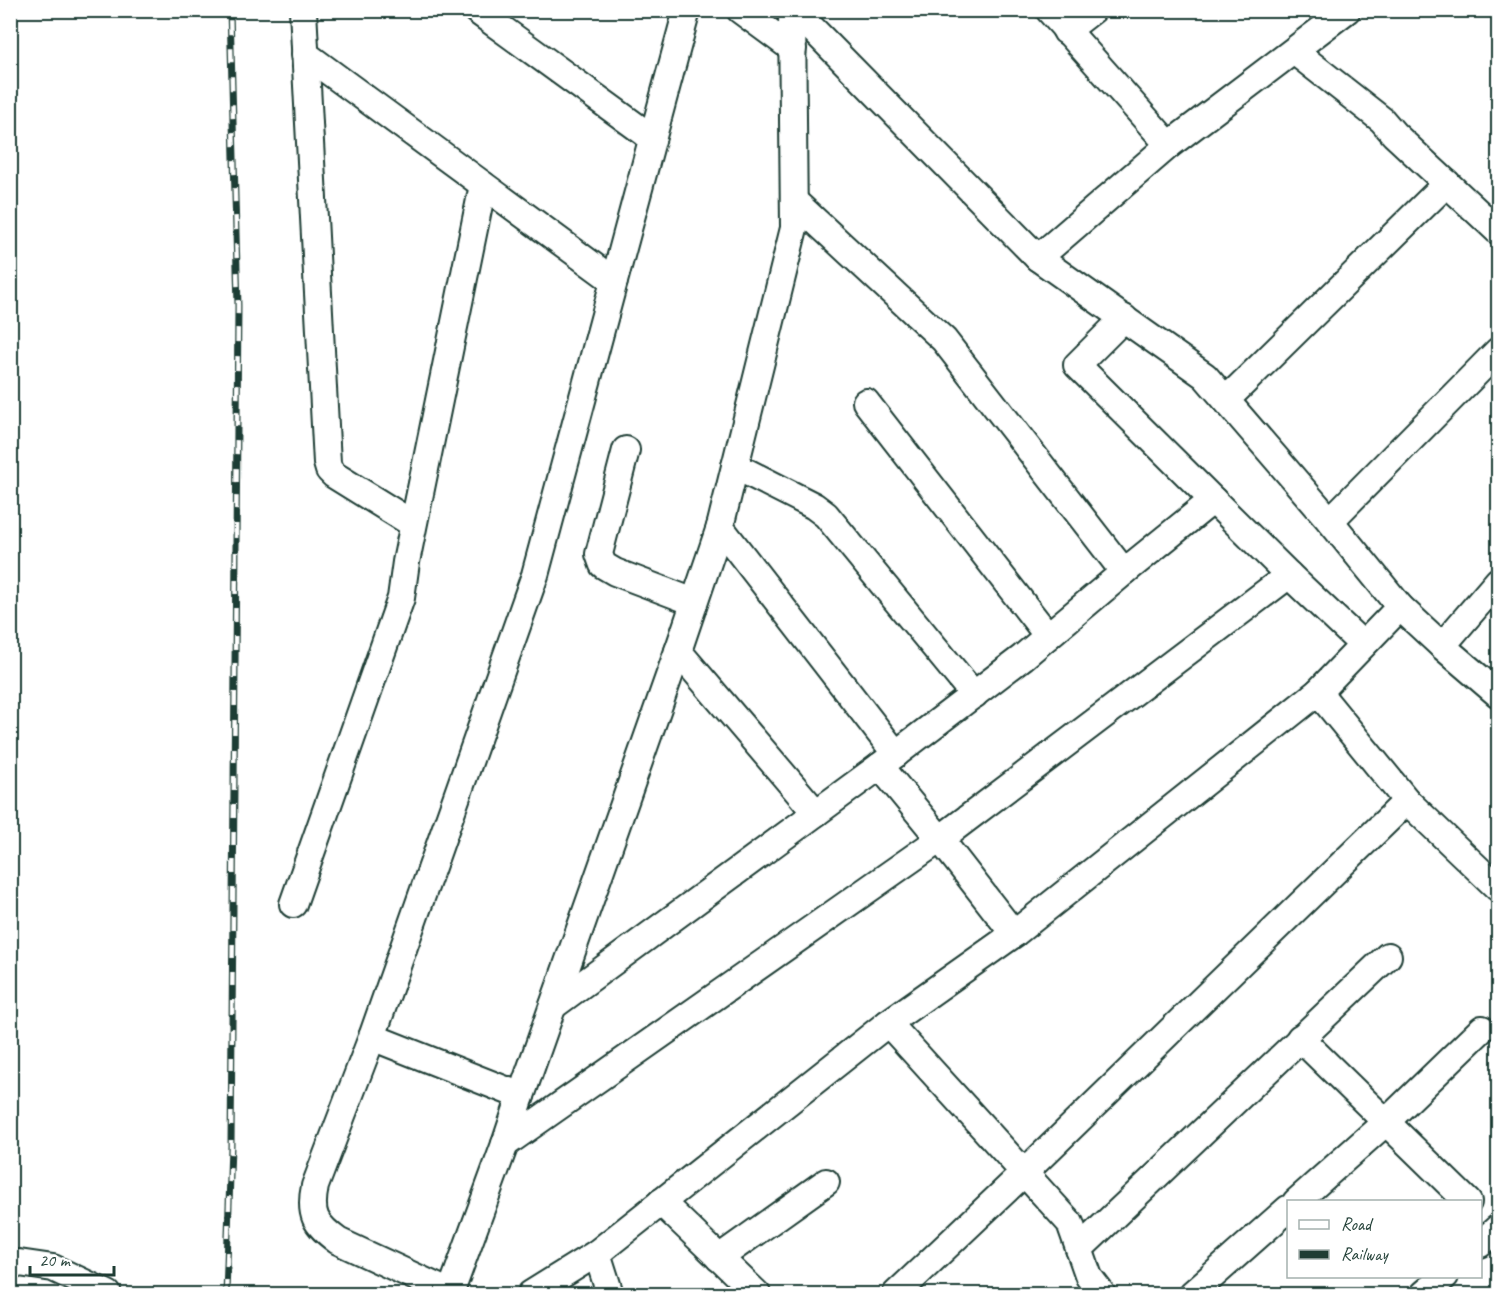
<svg xmlns="http://www.w3.org/2000/svg" width="1509" height="1305" font-family="Caveat,sans-serif">
  <style>
    .lines { fill: none; stroke-linecap: round; stroke-linejoin: round }
    .minor-casing { stroke: #1f3d34; stroke-width: 30 }
    .minor { stroke: #fff; stroke-width: 26 }
    .rail-casing { stroke: #1f3d34; stroke-width: 7 }
    .rail { stroke: #fff; stroke-width: 4.5; stroke-dasharray: 14; stroke-linecap: butt }
  </style>
  <rect width="100%" height="100%" fill="#fff"/>
  <filter id="ink" filterUnits="userSpaceOnUse"><feTurbulence type="fractalNoise" baseFrequency=".0167" numOctaves="2"/><feDisplacementMap in="SourceGraphic" scale="12" xChannelSelector="R" yChannelSelector="G"/><feConvolveMatrix kernelMatrix="1 2 1 2 8 2 1 2 1" color-interpolation-filters="sRGB"/></filter>
  <g filter="url(#ink)">
    <g class="lines">
      <g class="minor-casing">
        <g id="minor">
          <polyline points="303,10 327,463 329,470 334,475 413,524"/>
          <polyline points="476,10 652,138"/>
          <polyline points="740,10 793,49"/>
          <polyline points="794,10 1038,258 1169,145 1049,10"/>
          <polyline points="1066,31 1093,10"/>
          <polyline points="1294,51 1382,120 1394,134 1498,231"/>
          <polyline points="305,54 614,281"/>
          <polyline points="1169,145 1347,10"/>
          <polyline points="794,201 944,340 1124,572"/>
          <polyline points="1038,258 1205,376 1330,521 1400,607 1318,692"/>
          <polyline points="1226,400 1447,183"/>
          <polyline points="866,402 1048,636"/>
          <polyline points="626,450 599,554 603,565 615,572 694,602"/>
          <polyline points="735,466 814,506 826,515 974,695"/>
          <polyline points="1213,500 1289,575 1363,645"/>
          <polyline points="1330,521 1498,351"/>
          <polyline points="720,527 896,754"/>
          <polyline points="1400,607 1442,646 1498,694"/>
          <polyline points="1442,646 1498,581"/>
          <polyline points="678,651 816,813 880,766 940,839 1289,575"/>
          <polyline points="880,766 1023,657 1124,572 1213,500 1077,365 1124,318"/>
          <polyline points="293,904 401,598 406,562 483,185"/>
          <polyline points="553,1006 816,813"/>
          <polyline points="888,1023 1070,1223 1089,1277 1102,1294"/>
          <polyline points="372,1037 521,1096"/>
          <polyline points="1300,1038 1468,1202"/>
          <polyline points="505,1144 940,839 1014,934"/>
          <polyline points="661,1202 757,1294"/>
          <polyline points="1296,1202 1386,1122 1482,1029"/>
          <polyline points="1480,1244 1498,1228"/>
          <polyline points="1079,1249 1388,956"/>
          <polyline points="597,1253 610,1294"/>
          <polyline points="719,1258 826,1182"/>
          <polyline points="10,1267 19,1263 53,1268 108,1294"/>
          <path d="M450,1293L338,1241C315,1224 309,1215 315,1186L372,1037L535,575L687,10"/>
          <polyline points="450,1294 505,1144 521,1096 678,651 720,527 794,228 792,10"/>
          <polyline points="531,1294 597,1253 888,1023 1014,934 1318,692 1407,801 1498,888"/>
          <polyline points="896,1294 1025,1172 1407,801"/>
          <polyline points="1192,1294 1288,1209"/>
          <polyline points="1424,1294 1445,1276"/>
        </g>
      </g>
      <use href="#minor" class="minor"/>
      <g class="rail-casing">
        <polyline id="rail" points="226,1294 231,1146 238,306 230,10"/>
      </g>
      <use href="#rail" class="rail"/>
    </g>
  </g>
  <rect width="1509" height="1305" fill="none" stroke="#fff" stroke-width="36"/>
  <rect x="18" y="18" width="1473" height="1269" fill="none" stroke="#1f3d34" stroke-width="2" filter="url(#ink)"/>
  <rect x="1287" y="1200" width="195" height="78" fill="#ffffff" stroke="#a5b1ae" stroke-width="1.5"/>
  <rect x="1299" y="1220" width="30" height="9" fill="#ffffff" stroke="#a5b1ae" stroke-width="1.5"/>
  <text x="1341" y="1230" font-size="18" fill="#1f3d34">Road</text>
  <rect x="1299" y="1250" width="30" height="9" fill="#1f3d34" stroke="#a5b1ae" stroke-width="1.5"/>
  <text x="1341" y="1260" font-size="18" fill="#1f3d34">Railway</text>
  <path d="M30 1266v9h84v-9" fill="none" stroke="#1f3d34" stroke-width="3"/>
  <text x="39" y="1266" font-size="18" fill="#1f3d34" stroke="#ffffff" stroke-width="4.5" paint-order="stroke">20 m</text>
</svg>
